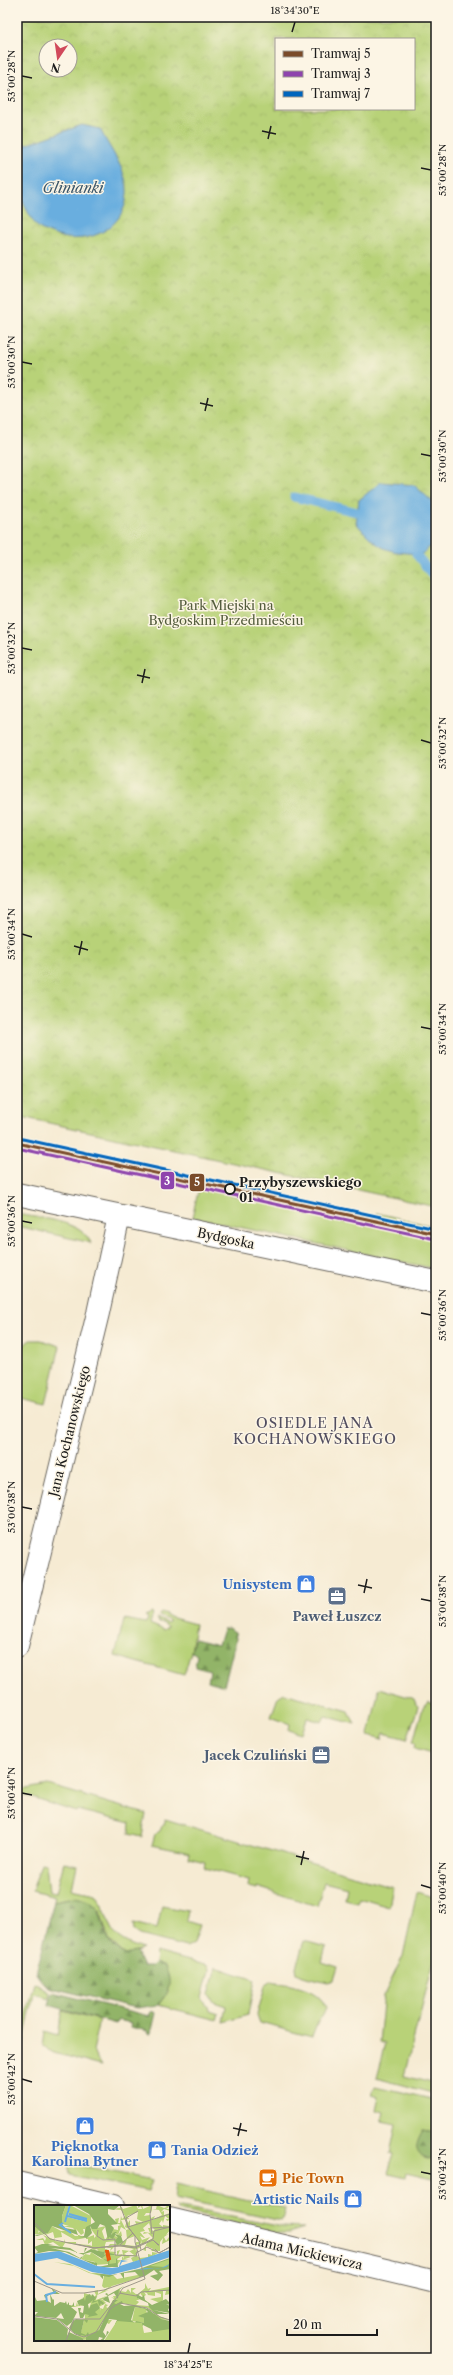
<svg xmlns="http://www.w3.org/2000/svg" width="453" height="2375" font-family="'Libre Caslon Text',serif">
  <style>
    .green { fill: #b8d278; stroke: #6a774a }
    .forest { fill: url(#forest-firs); stroke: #576842 }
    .park { fill: url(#park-crowns); stroke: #6a774a; fill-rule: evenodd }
    .water { fill: #69aedf; stroke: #42657e }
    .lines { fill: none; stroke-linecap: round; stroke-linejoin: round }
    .stream { stroke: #69aedf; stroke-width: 9 }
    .minor-casing { stroke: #68645c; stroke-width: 24 }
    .tertiary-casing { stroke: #68645c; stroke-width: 24 }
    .minor { stroke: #fff; stroke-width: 22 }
    .tertiary { stroke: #fff; stroke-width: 22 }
    .tram-1-casing { stroke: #fcf5e5; stroke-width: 6 }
    .tram-2-casing { stroke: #fcf5e5; stroke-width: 6 }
    .tram-3-casing { stroke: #fcf5e5; stroke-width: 6 }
    .tram-1 { stroke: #7a4b2a; stroke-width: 3 }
    .tram-2 { stroke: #8e44ad; stroke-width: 3 }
    .tram-3 { stroke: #0065bd; stroke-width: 3 }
    .ticks { fill: none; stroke: #1c1c1c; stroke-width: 1.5 }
    .stop-dot { fill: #fcf5e5; stroke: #1c1c1c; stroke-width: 2 }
    .labels { text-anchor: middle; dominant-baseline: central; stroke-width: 3; stroke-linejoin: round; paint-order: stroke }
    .park-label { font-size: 13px; fill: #535c3c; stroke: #fcf5e5 }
    .stop-label { font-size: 13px; font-weight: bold; fill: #1c1c1c; stroke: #fcf5e5; text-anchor: start }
    .street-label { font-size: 13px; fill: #1c1c1c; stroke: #fcf5e5 }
    .shop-label { font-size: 13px; font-weight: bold; fill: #366cbe; stroke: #fcf5e5; text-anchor: end }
    .service-label { font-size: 13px; font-weight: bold; fill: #4e5e75; stroke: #fcf5e5 }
    .food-label { font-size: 13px; font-weight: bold; fill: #c56008; stroke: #fcf5e5; text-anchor: start }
    .water-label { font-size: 14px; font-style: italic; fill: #3b566a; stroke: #fcf5e5 }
    .neighbourhood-label { font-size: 14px; letter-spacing: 1px; fill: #524e60; stroke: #fcf5e5 }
    .inset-river { fill: none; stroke: #69aedf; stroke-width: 2 }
    .inset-road { fill: none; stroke: #9f988a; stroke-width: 1 }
    .view { fill: #e8590c; fill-opacity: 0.15; stroke: #e8590c; stroke-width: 2 }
    .inset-edge { fill: none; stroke: #1c1c1c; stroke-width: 2 }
    .line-badge { stroke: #fcf5e5; stroke-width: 1.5 }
    .badge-label { font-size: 11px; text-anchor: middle; font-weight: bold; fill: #fff }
    .neatline { fill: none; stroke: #1c1c1c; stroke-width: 1.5 }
    .ticks-label { font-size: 10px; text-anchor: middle; fill: #1c1c1c }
  </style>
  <defs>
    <pattern id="forest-firs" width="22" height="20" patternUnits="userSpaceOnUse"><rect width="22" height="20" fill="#92b468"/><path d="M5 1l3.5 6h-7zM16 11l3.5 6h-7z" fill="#769255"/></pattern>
    <pattern id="park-crowns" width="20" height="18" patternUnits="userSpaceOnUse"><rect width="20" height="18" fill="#b8d278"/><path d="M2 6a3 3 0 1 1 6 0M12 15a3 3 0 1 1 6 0" fill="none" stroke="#9eb467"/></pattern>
  </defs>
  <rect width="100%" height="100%" fill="#fcf5e5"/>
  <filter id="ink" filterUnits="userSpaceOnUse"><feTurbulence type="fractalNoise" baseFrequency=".025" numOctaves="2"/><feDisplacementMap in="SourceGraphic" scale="8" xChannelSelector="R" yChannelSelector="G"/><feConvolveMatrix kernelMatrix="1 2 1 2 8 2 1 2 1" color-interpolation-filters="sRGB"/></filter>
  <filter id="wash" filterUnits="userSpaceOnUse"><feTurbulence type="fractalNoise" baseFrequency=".012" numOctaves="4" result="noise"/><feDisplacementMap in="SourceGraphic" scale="16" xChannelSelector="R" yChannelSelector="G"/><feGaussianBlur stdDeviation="0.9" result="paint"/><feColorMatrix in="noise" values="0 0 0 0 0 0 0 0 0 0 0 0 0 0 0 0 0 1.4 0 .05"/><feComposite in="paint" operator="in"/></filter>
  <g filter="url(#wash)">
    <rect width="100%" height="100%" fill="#f6ebd3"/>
    <g class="green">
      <polygon points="199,1188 374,1226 377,1213 436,1227 436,1269 192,1217"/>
      <path d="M17,1214C40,1219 80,1219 91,1243L17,1226Z"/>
      <path d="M30,1340H41L60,1346L46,1404L21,1398L17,1395C17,1378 14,1350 30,1340Z"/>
      <polygon points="161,1612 166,1614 166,1616 195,1624 191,1652 184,1675 115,1656 124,1619 146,1623 148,1618 145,1616 152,1613 153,1616 152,1617 150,1624 164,1630 168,1627 163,1623 159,1623 157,1618 167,1623 170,1621 159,1616"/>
      <polygon points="379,1688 415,1699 418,1707 407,1739 384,1733 382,1739 369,1735"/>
      <polygon points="284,1693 349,1711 355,1724 325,1716 322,1722 307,1718 302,1734 289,1730 290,1724 271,1717 278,1697"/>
      <polygon points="428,1702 436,1705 436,1754 415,1748 416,1742 413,1741 423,1708"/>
      <polygon points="48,1785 146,1814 142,1837 129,1834 130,1823 77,1810 76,1812 20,1794 22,1790"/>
      <polygon points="165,1819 393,1887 389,1907 359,1898 357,1902 345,1899 347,1888 324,1882 317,1906 260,1888 257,1887 257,1889 248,1887 249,1880 204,1868 205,1862 189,1858 190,1853 152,1845 155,1834 160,1831"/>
      <path d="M64,1862L77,1865L72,1889L95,1894C116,1924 100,1934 142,1949L136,1952L124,1954L109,1940L100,1911L75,1897L54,1901L55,1897L32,1891L41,1863L46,1864L49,1892L56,1893Z"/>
      <polygon points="417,1892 436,1898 436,1952 404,2076 436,2084 436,2094 376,2078 385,2044 379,2042 384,1995 403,1956"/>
      <polygon points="162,1906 188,1911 186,1921 199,1925 193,1944 186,1947 140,1935 134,1931 133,1923 157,1929"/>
      <polygon points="304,1941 326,1947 322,1962 338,1967 334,1980 328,1982 303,1976 297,1973 296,1967"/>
      <polygon points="156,1952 208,1966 209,1971 202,1998 210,2010 219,2013 217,2020 158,2005 168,1992 165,1967 155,1963"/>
      <polygon points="216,1967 255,1980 248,2015 223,2022 226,2006 214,2002 209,1994"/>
      <path d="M272,1981C291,1986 319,1987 326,2008L318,2022L312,2037L260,2023L257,2015L265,1986Z"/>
      <polygon points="34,1982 50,1992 49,1998 34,1994 17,2071 17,2053"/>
      <polygon points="63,2010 99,2020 92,2051 101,2066 54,2053 43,2047 45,2031 58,2035"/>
      <polygon points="375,2086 436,2100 436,2132 423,2130 424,2159 436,2162 436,2180 406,2173 405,2178 388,2174 394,2154 390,2153 396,2124 382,2121 384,2113 376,2111 379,2096 372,2094"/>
      <polygon points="68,2163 152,2180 148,2191 70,2175"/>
      <polygon points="176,2184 285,2208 282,2221 174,2198"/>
      <polygon points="175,2206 283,2227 303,2228 290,2233 278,2233 181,2211"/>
    </g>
    <g class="forest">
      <polygon points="228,1628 235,1632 236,1639 224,1686 208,1681 210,1671 195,1667 197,1654 191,1652 194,1639 218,1645 223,1629"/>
      <path d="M75,1897C105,1903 98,1916 108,1939C111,1945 119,1950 124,1954L136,1952L143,1967H151L155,1963L165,1967C173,1983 169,1992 158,2005L137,2008L48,1987L36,1974L54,1901Z"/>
      <polygon points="52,1992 149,2016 151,2011 156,2013 151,2034 147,2033 148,2031 130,2027 131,2023 118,2020 116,2024 49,2005"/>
      <path d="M423,2130L436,2132V2162C415,2157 412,2148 423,2130Z"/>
    </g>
    <path class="park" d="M17,17H436V1207L17,1116ZM276,39H414V109H276ZM46,46H70V70H46Z"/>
    <g class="water">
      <path d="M82,125L100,129C109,148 128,171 127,193C125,232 82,248 50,233C46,231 40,230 37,226C30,219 19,194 17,185C15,174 17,160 17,148Z"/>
      <path d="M381,482L414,485L435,504L436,541L422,554C385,552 381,551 356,523L359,500Z"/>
    </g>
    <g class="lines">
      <g class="stream">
        <polyline points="294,497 357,512"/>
        <polyline points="416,554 436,580"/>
      </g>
    </g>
  </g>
  <g filter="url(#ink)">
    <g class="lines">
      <g class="minor-casing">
        <polyline id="minor" points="17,1646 98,1313 119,1216"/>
      </g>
      <g class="tertiary-casing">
        <g id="tertiary">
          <polyline points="17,1194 436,1282"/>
          <polyline points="17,2183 113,2206"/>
          <polyline points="169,2219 436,2282"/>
        </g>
      </g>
      <use href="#minor" class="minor"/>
      <use href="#tertiary" class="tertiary"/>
      <g class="tram-1-casing">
        <polyline id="tram-1" points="17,1143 436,1234"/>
      </g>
      <g class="tram-2-casing">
        <polyline id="tram-2" points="17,1148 435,1239"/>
      </g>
      <g class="tram-3-casing">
        <polyline id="tram-3" points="18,1138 436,1229"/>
      </g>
      <use href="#tram-1" class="tram-1"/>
      <use href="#tram-2" class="tram-2"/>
      <use href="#tram-3" class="tram-3"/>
    </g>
  </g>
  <path class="ticks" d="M292,32L295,22M22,76L32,78M262,131L276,134M268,139L271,126M421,168L431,170M22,362L32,364M200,403L213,406M205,411L208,398M421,454L431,456M22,648L32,650M137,675L150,678M142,683L145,669M421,740L431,743M22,934L32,937M74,946L88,950M79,955L82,941M421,1027L431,1029M22,1221L32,1223M421,1313L431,1315M22,1507L32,1509M358,1585L372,1588M364,1593L367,1579M421,1599L431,1601M22,1793L32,1795M296,1856L309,1859M301,1865L304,1851M421,1885L431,1888M22,2079L32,2082M233,2128L247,2131M238,2136L241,2123M421,2172L431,2174M188,2353L190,2343"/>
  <defs>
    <g id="shop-square" transform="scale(1)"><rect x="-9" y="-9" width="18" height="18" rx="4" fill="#3f7fe0" stroke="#fcf5e5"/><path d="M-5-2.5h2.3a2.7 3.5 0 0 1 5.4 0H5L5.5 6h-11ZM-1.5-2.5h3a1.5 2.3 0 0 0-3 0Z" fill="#fff"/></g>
    <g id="office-square" transform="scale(1)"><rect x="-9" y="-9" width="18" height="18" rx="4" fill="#5c6f8a" stroke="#fcf5e5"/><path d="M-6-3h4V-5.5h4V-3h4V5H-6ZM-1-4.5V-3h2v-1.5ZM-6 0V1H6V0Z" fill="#fff"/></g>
    <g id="cafe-square" transform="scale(1)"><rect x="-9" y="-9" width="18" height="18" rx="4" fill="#e8710a" stroke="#fcf5e5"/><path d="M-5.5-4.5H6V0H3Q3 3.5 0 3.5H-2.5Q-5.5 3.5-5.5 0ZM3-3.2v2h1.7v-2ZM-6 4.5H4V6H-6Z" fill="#fff"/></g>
  </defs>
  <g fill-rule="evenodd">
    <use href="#shop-square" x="306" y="1584"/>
    <use href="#office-square" x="337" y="1596"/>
    <use href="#office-square" x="321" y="1755"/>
    <use href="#shop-square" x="85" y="2126"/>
    <use href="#shop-square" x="157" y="2150"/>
    <use href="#cafe-square" x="268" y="2178"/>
    <use href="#shop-square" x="353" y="2199"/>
  </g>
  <circle class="stop-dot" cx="230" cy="1189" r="5"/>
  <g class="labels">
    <g class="park-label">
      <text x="226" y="605">Park Miejski na<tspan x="226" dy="15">Bydgoskim Przedmieściu</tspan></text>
    </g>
    <g class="stop-label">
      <text x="239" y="1182">Przybyszewskiego<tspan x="239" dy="15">01</tspan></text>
    </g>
    <g class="street-label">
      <text transform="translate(226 1238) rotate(12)">Bydgoska</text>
      <text transform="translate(69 1431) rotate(-76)">Jana Kochanowskiego</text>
      <text transform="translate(302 2251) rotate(13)">Adama Mickiewicza</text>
    </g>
    <g class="shop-label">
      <text x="292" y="1584">Unisystem</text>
      <text x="85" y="2146" text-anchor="middle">Pięknotka<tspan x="85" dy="15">Karolina Bytner</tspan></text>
      <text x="171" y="2150" text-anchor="start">Tania Odzież</text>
      <text x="339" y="2199">Artistic Nails</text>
    </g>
    <g class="service-label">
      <text x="337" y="1616">Paweł Łuszcz</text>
      <text x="307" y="1755" text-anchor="end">Jacek Czuliński</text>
    </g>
    <g class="food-label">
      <text x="282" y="2178">Pie Town</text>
    </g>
    <g class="water-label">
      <text x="73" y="188">Glinianki</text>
    </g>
    <g class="neighbourhood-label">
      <text x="315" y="1423">OSIEDLE JANA<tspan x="315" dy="16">KOCHANOWSKIEGO</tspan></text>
    </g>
  </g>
  <g transform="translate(34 2205)">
    <rect width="136" height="136" fill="#f6ebd3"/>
    <path d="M32,0H35L31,17L33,12L53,17L34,11L36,0L57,11V19L51,27V24H49L50,28L47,30L42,24L43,28L39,23L28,21H35L28,19L27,14ZM86,0L89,4L102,0L104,4H108L107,1L104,3V0H108L109,4L118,0V4H122L123,0L130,3L133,2L130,0L136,1L132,4H135L136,6L130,4L127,7L130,6V10L136,8V15L133,16L132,14H135L131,11L129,18L128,15L125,19L129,22V20L135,21V17L136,25L132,30L136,28L130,32L132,36L135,32L136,35L128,39L129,33L126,37V46H117L119,44L112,41V46L109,45L113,38L107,40L108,35L106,40L102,39L107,42L101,45L105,46L102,50L106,53L114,52V49L118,50V47L124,48L117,52L99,57L97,53L101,51H95L92,50H100L95,46L90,49L97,52L91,54H96L87,55L82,61L68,62L83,59L82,56H79V55H88V51L83,54V46L86,45L84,50L89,49L88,51L90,54L88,45L96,46L100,44L79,40L74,42H80L76,46L77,43H73L76,39H85L93,34L91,40L102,41V37H105L101,31L93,34L92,25L87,22L84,30L87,26L88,31L84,32L83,36L72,37L71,40V44H74L71,46L82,47L79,51L71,48L72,50H74H70L69,49V52L63,44L60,45L54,41L31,38L28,43L19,37L11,40L9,35H2L9,33L11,36L12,33L8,29H0V21L5,25L4,28L6,26L9,30L21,35L19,27L11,30L5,24L10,29L14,28L16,20L27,26L34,25L41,31H44V30H45L51,33L41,35L27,27L28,32L21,33V36L30,37L31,34V37H42V39L55,40L58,41V36L54,39V34H52V33L60,30V33L62,31L57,24L58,20V24L72,21L68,26L71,35L75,29L76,32L81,30L82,32L84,30L81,28L77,31L79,24L84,25V21L87,20L82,18L81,14L85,13L84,18H86L87,11L88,14L91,11L87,5L76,4L86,3ZM118,4L125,5L128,10L119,15L121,11L117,13L116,10L110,11L112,8H117ZM104,7L103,14L111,18L101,16L102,19L96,21V15L94,18L93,15L91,22L95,24L92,25L87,15L95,14L93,11ZM115,18L117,24L118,22L121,25L119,26L116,23H114L116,28L110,27L109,29L114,28L119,33L111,38L116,32L108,35L106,31L110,33H111L106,27L111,26L109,23ZM57,47L67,54L74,55V59L61,60V57L47,54L51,49L56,50ZM20,57L27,58L36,59L57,68L79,70L83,74L109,69L105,73L78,81L71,86L75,85L63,90L62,95L75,90L65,95L66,96L69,93H71L72,94H68L72,98L65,102L67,106L66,103L69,104L71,99L74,100L72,102L74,103L80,94L77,92L80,93L79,91H82L86,83V86L92,87L94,84L97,88V83H102L98,86L103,90L111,83V78L114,84L116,83H117L115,86L135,82L136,89L131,90L132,86H129V95L126,98L116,94L127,92V89L121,87V91L114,90L116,94L113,88L110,87L112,90L109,92L106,88L104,94L106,95H102L105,97L102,100L115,101L125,111L136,115L120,114V108L114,103L87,98L78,102L70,115H78L75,119L69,116L64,127L51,135L44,132L41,130L46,131L50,115L46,114H51V109H53L57,98L50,100L40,102H38L35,101L27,99L42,101L43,97L44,101L48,96L50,97L49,93L45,95L50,92V88L57,90L59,94V89L60,92L62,90L60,86L64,85V89L75,82L70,83L68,81L70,71H68L69,73V74L67,71L55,68L40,61ZM101,102L112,104L113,109L106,111L110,113V118L98,116Z" fill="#b8d278" fill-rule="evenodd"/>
    <path d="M0,0H32L28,11V19L31,23L42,25L44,30L18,21L14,28L3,31L0,30L9,29L0,21ZM39,0H86L80,5L74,4V9L84,19L77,20L80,23L77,30L79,28L81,27H83L81,29L87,31L89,37L83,40L81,36L84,32L81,30L79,34L75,32L74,35L71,21L66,19L63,24H58L56,21L58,28L53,33L44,32L50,31L52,22L61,17L55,9ZM8,39H19L14,40L36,43L44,48H50L51,43H53L50,48L57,44L69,47L71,46L70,50L76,48L86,51L83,52L84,62H64L74,60V57L57,47L50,49L47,54L63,58V61L31,47L15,46L0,49L4,47L0,42ZM17,43L36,45L50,50L46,53L35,47ZM136,53V64L125,66L129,70L124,76L116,71L124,69L120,65L111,71L106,72L101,67L90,68V74L86,68L75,72L69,71V74L66,71L67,70L58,68L78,70L105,64ZM90,81L85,85L84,94L80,88L74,91L76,98L69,95L70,93L66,95L70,98L69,100L66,98L67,99L65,101L64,96L58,98L59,95L54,99L55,104L57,100L63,98L66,103L61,107L64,110L54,112L55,110L51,109L49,113H46L44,103H47L46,107L49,108L50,101L46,100L47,98L45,101L43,96L50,93L51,96L52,91L56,89L57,92L58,89L61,92L63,90L60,94L64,90L60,96H62L74,91L71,89L73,88L74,90ZM17,83L26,89H16L19,95L20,94V101L26,97L31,98L32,96L33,100L35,97V100L38,101L40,97V101L37,102L43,107L38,117L42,114L54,115L53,118L50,115L47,128L52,130L54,127L55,130L51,131L47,130L46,131L40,128L35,123L38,117L33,121L22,113L30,114L27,108L22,113L0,111L4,107H1L0,90L3,96L12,95L17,98L16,89L11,93L10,90L20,88ZM102,89L108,92L110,90L111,95L118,100L132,94L135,97L136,93V100L132,99L136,101L134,105L136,108L119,105L136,109H122L115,102L114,98L103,93ZM79,95H84L80,98L82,99L88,96L89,99H86L90,101L100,100L114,104L127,114L136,116V128L132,130V136H122L117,124L109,120L104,127L105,129L101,128L99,132L102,136H94L95,123L81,119L83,115L75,114L69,127L72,131L73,126L75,127L69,136H65L69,133L65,132L64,136H52V132L65,125ZM101,102L111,104L114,107L104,111L110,113V118L102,116L101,118L97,115ZM0,112L23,115L34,124L33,131L35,127L50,134L48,136H0Z" fill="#92b468" fill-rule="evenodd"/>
    <path d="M72,50H87L82,54V58L75,59L76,55L67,54ZM136,54L135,59L131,62L116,61ZM83,116L108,118L110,128L136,124V136H70Z" fill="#b8d278"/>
    <path d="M136,45V52L101,64L102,65L112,63L119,64L123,63H127L136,59L132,62L127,63L103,65L100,64L76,70L58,67L23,53L0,57V49L25,46L63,61L78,63L85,62L87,55L94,56L88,57L86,61Z" fill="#69aedf"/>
    <path class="inset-river" d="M35,9L53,14M33,11L53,16M31,17L36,0M29,18L26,20L37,28M0,69L13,79L61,82M13,97L12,90L22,87"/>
    <path class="inset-road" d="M86,0L94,22L101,31V37M118,0L116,9L118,29M104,6L92,13L94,22L105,36L107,45M0,17L16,34L59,43L87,41L101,43L119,35M94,22L136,9M116,23L136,22M64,25L63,31L69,35L81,34V50L103,51L102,48L113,42L125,48L136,42M119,35L124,40H125L119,35M42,39L61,43L86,40L101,42L119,34L120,26L136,22M86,40L99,28M121,44L125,48L136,42M0,76L28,88H50L70,85L110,71M86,87L89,83L111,74L101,37M85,88L102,91L107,87L136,85M0,111L23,114L41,129L50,132L62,127L77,103L86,98L113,103L126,112L136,115M32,136L40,114H66L87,87"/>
    <path class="view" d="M72,46H74L76,54L74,55Z"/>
    <rect width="136" height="136" class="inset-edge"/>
  </g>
  <g class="line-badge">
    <rect x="160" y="1171" width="15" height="19" rx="4" fill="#8e44ad"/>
    <rect x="189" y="1173" width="16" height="19" rx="4" fill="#7a4b2a"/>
  </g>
  <g class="badge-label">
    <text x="167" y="1185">3</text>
    <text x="197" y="1186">5</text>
  </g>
  <rect width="453" height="2375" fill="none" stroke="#fcf5e5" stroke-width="44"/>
  <rect x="275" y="38" width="140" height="72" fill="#fcf5e5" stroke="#a29e95"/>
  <rect x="283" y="51" width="20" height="6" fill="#7a4b2a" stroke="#a29e95"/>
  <text x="311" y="58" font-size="12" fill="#1c1c1c">Tramwaj 5</text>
  <rect x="283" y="71" width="20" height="6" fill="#8e44ad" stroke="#a29e95"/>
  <text x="311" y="78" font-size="12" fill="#1c1c1c">Tramwaj 3</text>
  <rect x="283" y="91" width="20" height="6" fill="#0065bd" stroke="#a29e95"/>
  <text x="311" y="98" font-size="12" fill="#1c1c1c">Tramwaj 7</text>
  <g transform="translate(58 58) rotate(193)"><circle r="19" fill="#fcf5e5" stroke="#a29e95"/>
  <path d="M0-3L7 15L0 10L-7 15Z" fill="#d1495b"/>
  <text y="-6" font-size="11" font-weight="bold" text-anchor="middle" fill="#1c1c1c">N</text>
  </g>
  <path d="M287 2329v6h90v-6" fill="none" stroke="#1c1c1c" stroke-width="2"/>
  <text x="293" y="2329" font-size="12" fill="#1c1c1c" stroke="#fcf5e5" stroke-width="3" paint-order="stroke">20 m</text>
  <rect x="22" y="22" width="409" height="2331" class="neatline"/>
  <g class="ticks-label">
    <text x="295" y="14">18°34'30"E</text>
    <text transform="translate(11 76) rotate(-90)" y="4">53°00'28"N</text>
    <text transform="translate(442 170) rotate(-90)" y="4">53°00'28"N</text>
    <text transform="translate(11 362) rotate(-90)" y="4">53°00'30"N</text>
    <text transform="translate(442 456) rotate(-90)" y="4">53°00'30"N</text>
    <text transform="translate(11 648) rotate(-90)" y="4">53°00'32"N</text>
    <text transform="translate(442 743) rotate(-90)" y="4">53°00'32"N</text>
    <text transform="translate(11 934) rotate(-90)" y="4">53°00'34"N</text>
    <text transform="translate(442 1029) rotate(-90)" y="4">53°00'34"N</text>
    <text transform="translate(11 1221) rotate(-90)" y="4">53°00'36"N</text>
    <text transform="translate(442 1315) rotate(-90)" y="4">53°00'36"N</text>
    <text transform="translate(11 1507) rotate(-90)" y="4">53°00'38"N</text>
    <text transform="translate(442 1601) rotate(-90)" y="4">53°00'38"N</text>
    <text transform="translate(11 1793) rotate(-90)" y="4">53°00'40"N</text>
    <text transform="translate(442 1888) rotate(-90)" y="4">53°00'40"N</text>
    <text transform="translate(11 2079) rotate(-90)" y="4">53°00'42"N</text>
    <text transform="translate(442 2174) rotate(-90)" y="4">53°00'42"N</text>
    <text x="188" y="2368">18°34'25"E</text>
  </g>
</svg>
